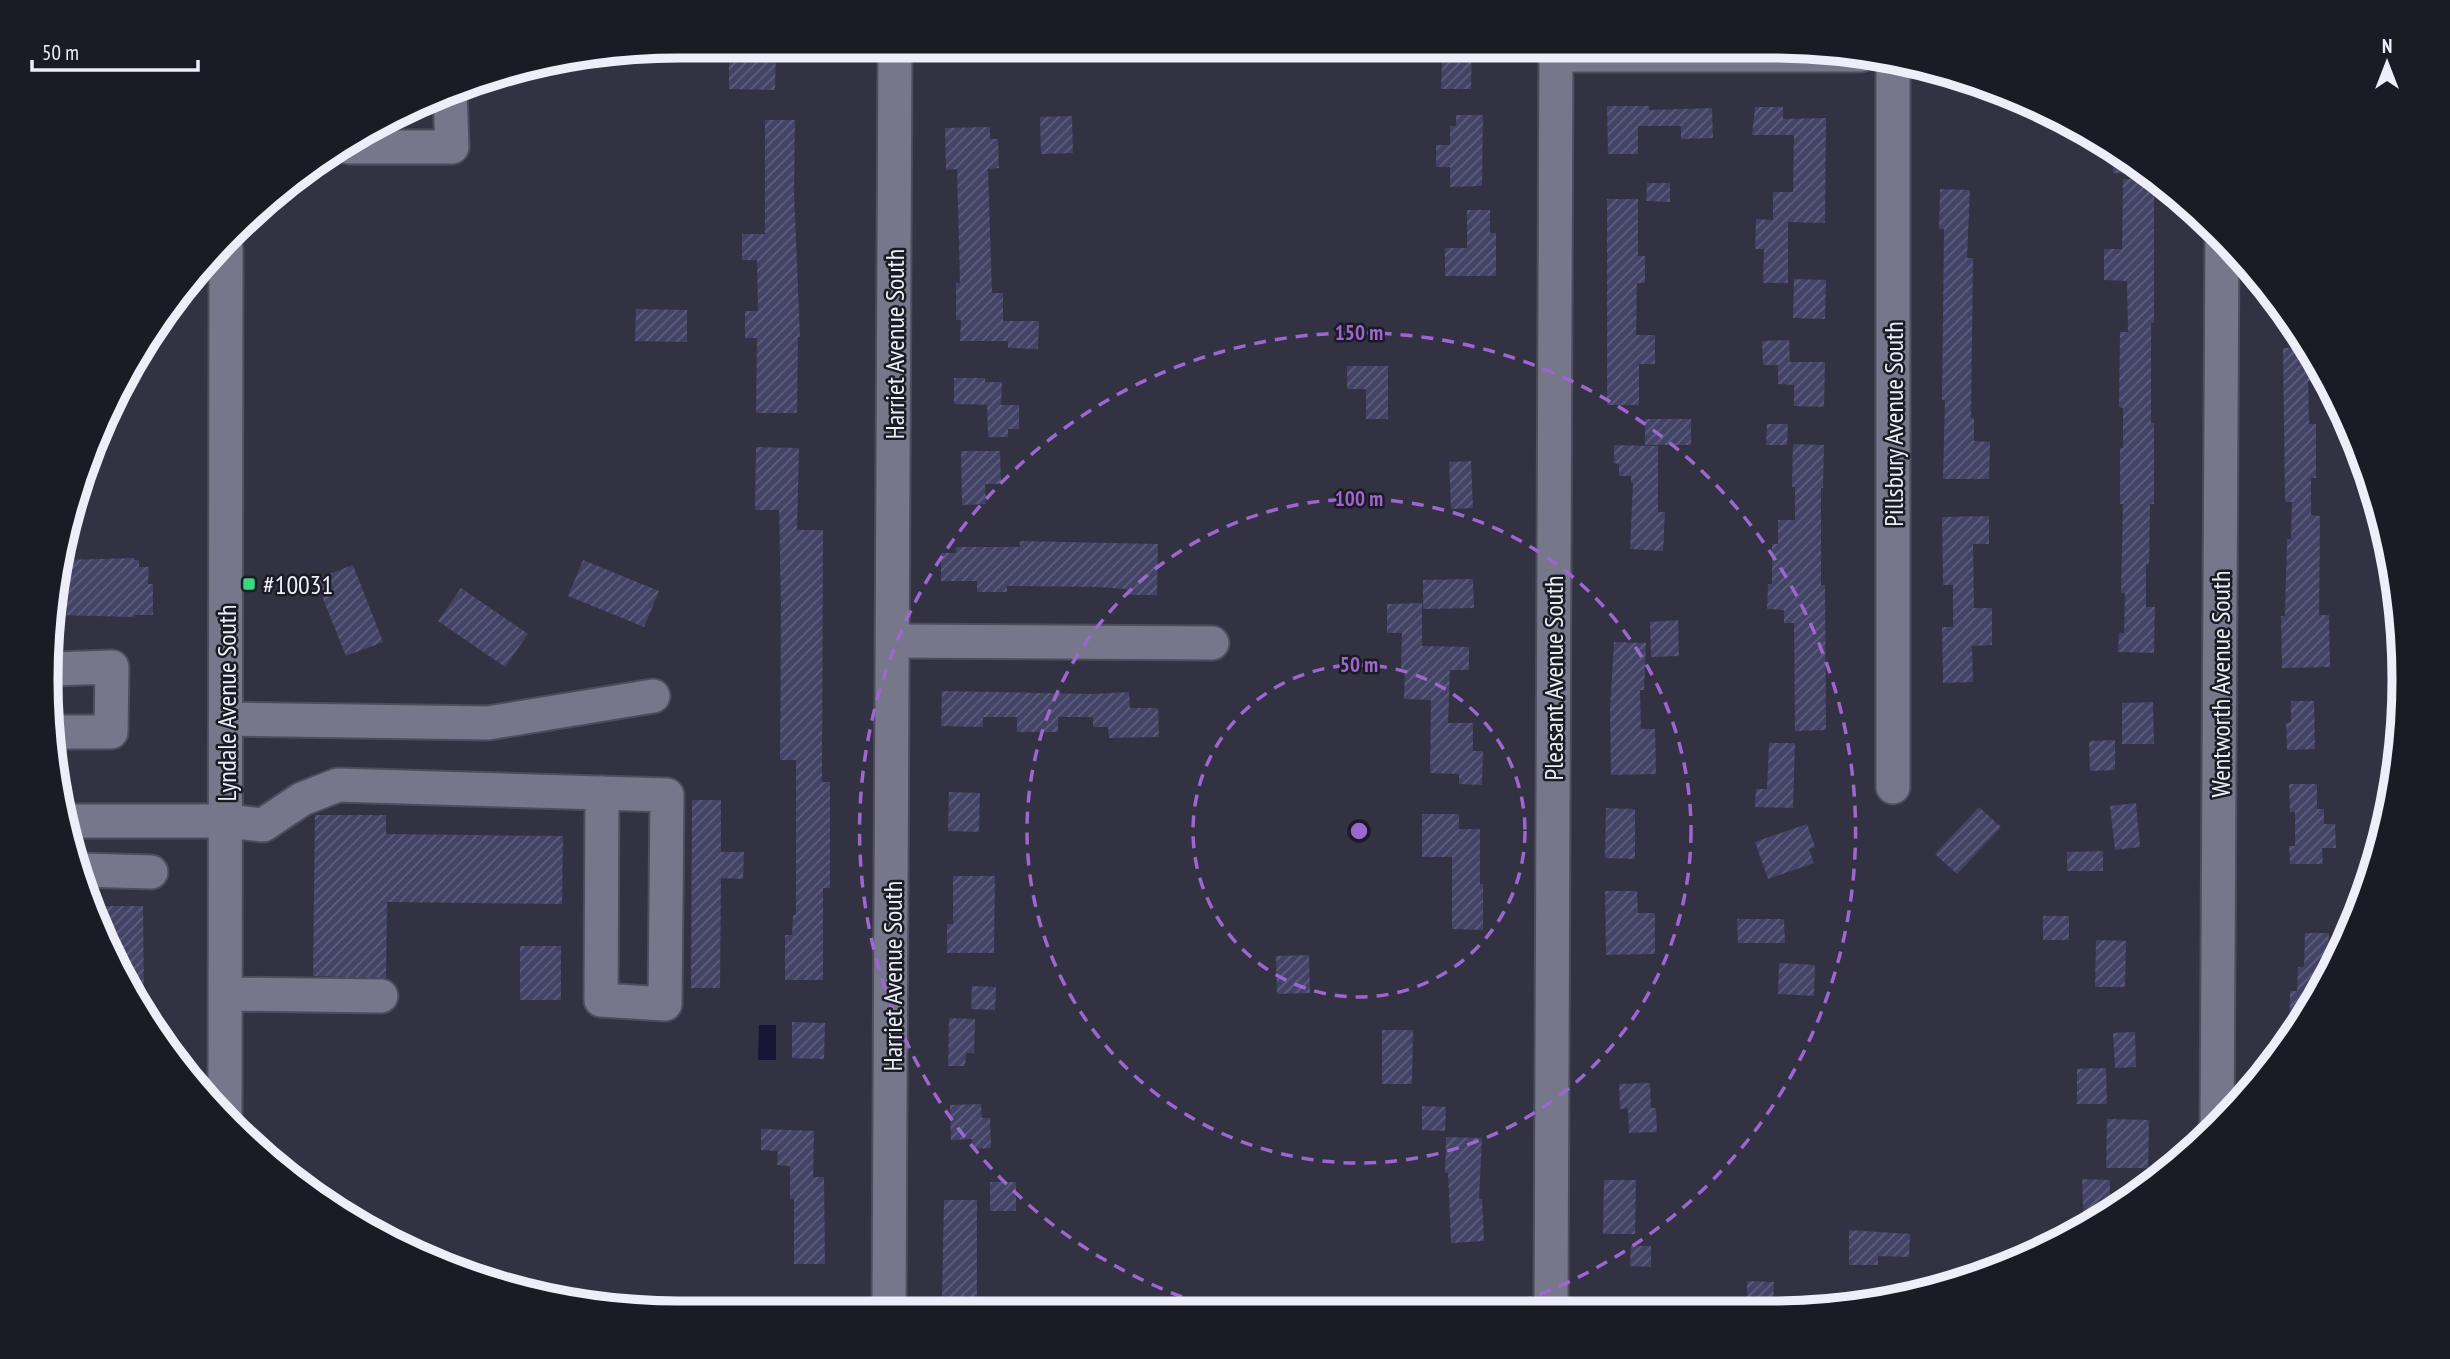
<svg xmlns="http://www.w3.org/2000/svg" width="2450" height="1359" font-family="'PT Sans Narrow',sans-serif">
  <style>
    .water { fill: #181635 }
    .building { fill: url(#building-hatch) }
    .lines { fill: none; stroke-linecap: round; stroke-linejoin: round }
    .minor-casing { stroke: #4d4d5b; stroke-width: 37 }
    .minor { stroke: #76778a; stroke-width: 33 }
    .ring { fill: none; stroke: #9d66d0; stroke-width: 3.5; stroke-dasharray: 12 9 }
    .poi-dot { fill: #37d880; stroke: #1b1b23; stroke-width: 2.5 }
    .labels { text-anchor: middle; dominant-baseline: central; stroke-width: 5; stroke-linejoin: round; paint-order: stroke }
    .street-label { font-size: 26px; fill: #edeef9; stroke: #1b1b23 }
    .poi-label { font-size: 26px; fill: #edeef9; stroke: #1b1b23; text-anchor: start }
    .rim { fill: none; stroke: #edeef9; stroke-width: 9 }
    .centre { fill: #9d66d0; stroke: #1b1b23; stroke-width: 3.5 }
    .ring-label { font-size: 21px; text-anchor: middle; font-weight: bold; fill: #9d66d0; stroke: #1b1b23; stroke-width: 5; stroke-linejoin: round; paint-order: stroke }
  </style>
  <defs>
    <pattern id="building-hatch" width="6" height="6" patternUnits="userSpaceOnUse" patternTransform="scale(1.75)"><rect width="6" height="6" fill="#434366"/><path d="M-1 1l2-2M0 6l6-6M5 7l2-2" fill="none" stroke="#5e5e7d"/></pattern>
  </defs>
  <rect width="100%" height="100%" fill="#323243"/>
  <polygon class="water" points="759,1025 776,1025 776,1060 758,1060"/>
  <g class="building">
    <polygon points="756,46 776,46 775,90 729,89 729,61 756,62"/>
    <polygon points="1450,46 1472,46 1471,89 1441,89 1442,60 1450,60"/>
    <polygon points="1607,106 1649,106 1649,110 1712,108 1713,138 1681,139 1681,126 1638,126 1638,154 1608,154"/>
    <polygon points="1755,107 1783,107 1783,119 1826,118 1825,223 1788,222 1788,283 1763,283 1764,249 1755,249 1756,219 1773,220 1773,192 1793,192 1794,135 1752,135"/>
    <polygon points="1456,115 1483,115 1482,186 1450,187 1450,167 1436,167 1436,145 1450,145 1450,126 1456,126"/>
    <polygon points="1072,116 1073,153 1041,154 1040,117"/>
    <polygon points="765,120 795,120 794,191 800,337 798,337 797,413 756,413 757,338 745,338 745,311 758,311 757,260 742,260 742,234 765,234"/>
    <polygon points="990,127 990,139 998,139 999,168 988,169 992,293 1003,293 1003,321 1039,321 1038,349 1008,348 1008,341 960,341 961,320 956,320 956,283 960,283 957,169 946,170 945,128"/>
    <polygon points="2113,149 2126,158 2149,174 2113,173"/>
    <polygon points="2123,179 2154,179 2154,323 2151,323 2151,423 2154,423 2154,504 2150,504 2149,564 2146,564 2146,607 2155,607 2154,653 2118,652 2119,633 2124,633 2125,593 2121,593 2123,504 2120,504 2120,448 2123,448 2123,408 2119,407 2120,332 2128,332 2127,281 2104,280 2104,249 2122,249"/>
    <polygon points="1647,183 1670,183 1670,202 1646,201"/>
    <polygon points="1940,189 1970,190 1967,258 1973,258 1971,418 1974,418 1974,441 1990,442 1989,479 1943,479 1945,400 1942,400 1944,229 1939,229"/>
    <polygon points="1607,199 1638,199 1638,256 1645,256 1645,283 1637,283 1636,335 1655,335 1655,364 1639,364 1639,405 1607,405"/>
    <polygon points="1467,210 1490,210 1490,233 1496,233 1496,276 1445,276 1445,248 1467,248"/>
    <polygon points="1794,279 1826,280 1825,319 1793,318"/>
    <polygon points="636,309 687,310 687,342 635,341"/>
    <polygon points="1789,340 1790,362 1825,362 1824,407 1794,406 1794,385 1778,384 1778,365 1763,365 1762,341"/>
    <polygon points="2307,347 2316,362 2317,381 2308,381 2309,424 2316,424 2316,478 2311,478 2311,515 2320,516 2319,615 2329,615 2330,667 2282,668 2281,616 2285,616 2287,539 2291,539 2292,502 2285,502 2283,348"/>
    <polygon points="1347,366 1388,366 1388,419 1366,419 1366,389 1347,389"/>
    <polygon points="954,378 985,378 985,382 1002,382 1001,405 1019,405 1019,429 1008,429 1008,437 988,437 987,405 996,405 954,404"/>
    <rect x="1645" y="419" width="46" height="26"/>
    <polygon points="1767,424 1788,424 1787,445 1766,445"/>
    <polygon points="1793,444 1824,445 1823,488 1821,488 1821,585 1825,585 1826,730 1795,731 1794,623 1784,623 1784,610 1767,609 1768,584 1772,584 1772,544 1778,544 1778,520 1795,520 1795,487 1792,487"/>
    <polygon points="1614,445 1658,446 1658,512 1665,512 1663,551 1630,549 1633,483 1631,483 1631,476 1619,476 1619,464 1614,463"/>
    <polygon points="756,447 799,448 797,530 823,530 822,782 830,782 830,888 823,888 823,980 785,980 785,935 792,935 793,915 796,915 796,760 780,760 781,608 779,510 755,510"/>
    <polygon points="961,451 1000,451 1001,484 985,484 986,504 962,505"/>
    <polygon points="1471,461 1473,508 1451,509 1449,462"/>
    <polygon points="1989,516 1989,544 1973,544 1974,608 1992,608 1992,645 1972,646 1973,682 1943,683 1942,627 1953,627 1953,585 1943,585 1942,517"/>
    <polygon points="1020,541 1158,544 1157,595 1127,595 1127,589 1097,587 1007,586 1007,592 977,592 977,581 941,581 941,553 956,553 956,547 1020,547"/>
    <polygon points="134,558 134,560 139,560 139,567 149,567 148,584 153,584 153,615 134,615 134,617 57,615 63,560"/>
    <polygon points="583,560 659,591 644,627 568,596"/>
    <polygon points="353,565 383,642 346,656 315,579"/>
    <polygon points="1473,579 1474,608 1423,609 1423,580"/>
    <polygon points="461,588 528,634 505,667 438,621"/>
    <polygon points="1422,603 1422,646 1469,647 1469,670 1450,670 1448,723 1473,723 1473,751 1483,751 1482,785 1459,784 1459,774 1430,773 1431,700 1404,699 1405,669 1401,669 1402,633 1387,633 1387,604"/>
    <polygon points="1678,620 1679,656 1651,657 1650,622"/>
    <polygon points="1614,642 1646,643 1644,690 1640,690 1641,729 1655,729 1656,774 1611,775 1610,710"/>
    <polygon points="942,691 1092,694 1129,692 1130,708 1158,708 1159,737 1109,738 1108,727 1093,727 1093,717 1058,717 1058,732 1017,732 1017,717 983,717 983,727 941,726"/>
    <polygon points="2291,701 2314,701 2315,749 2287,750 2286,723 2291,722"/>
    <polygon points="2153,702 2154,744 2122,744 2122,703"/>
    <polygon points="2115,740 2115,770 2090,771 2089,741"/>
    <polygon points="1769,743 1795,743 1793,808 1755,807 1756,789 1767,789"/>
    <polygon points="2289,784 2317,784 2317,809 2324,809 2324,824 2335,824 2336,848 2322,848 2323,864 2290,864 2289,846 2295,846 2295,812 2290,812"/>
    <polygon points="949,792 980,793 979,832 948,831"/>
    <polygon points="692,800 721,800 721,852 744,852 743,879 721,878 720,988 691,988"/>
    <polygon points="2136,803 2140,847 2115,850 2110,806"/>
    <polygon points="1979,807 2001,827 1957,874 1935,854"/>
    <polygon points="1606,808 1635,809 1635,859 1605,858"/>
    <polygon points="1422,814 1459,814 1459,829 1480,829 1480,884 1483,884 1483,930 1452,929 1452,857 1422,857"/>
    <polygon points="315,815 386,815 386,834 563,836 562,904 387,902 386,978 313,976"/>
    <polygon points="1807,824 1815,847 1809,849 1814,863 1768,879 1755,842"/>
    <polygon points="2103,851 2103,871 2067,871 2067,852"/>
    <polygon points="953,876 995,876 994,953 947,953 947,924 953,924"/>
    <polygon points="1605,891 1637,891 1638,913 1655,913 1655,954 1606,955"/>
    <polygon points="90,906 143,906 144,1003 94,922"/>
    <rect x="2043" y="916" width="26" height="24"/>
    <polygon points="1737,919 1784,919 1785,943 1738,943"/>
    <polygon points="2305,933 2329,933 2328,967 2333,967 2319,997 2289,1037 2290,991 2297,991 2298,967 2304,967"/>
    <polygon points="2096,940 2126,941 2125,987 2095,987"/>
    <rect x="520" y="946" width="41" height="54"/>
    <polygon points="1309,955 1310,993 1277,994 1276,956"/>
    <polygon points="1779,963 1815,965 1814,996 1778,994"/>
    <polygon points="972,986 996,987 995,1010 971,1009"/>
    <polygon points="949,1018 975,1019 974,1053 966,1053 965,1066 948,1066"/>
    <polygon points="792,1022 825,1023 824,1059 792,1058"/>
    <polygon points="1382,1030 1413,1030 1412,1084 1382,1084"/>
    <polygon points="2135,1032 2136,1067 2115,1068 2113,1033"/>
    <polygon points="2106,1068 2107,1104 2077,1104 2077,1069"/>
    <polygon points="1650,1083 1651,1108 1656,1108 1657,1132 1629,1133 1628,1108 1620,1109 1619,1084"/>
    <polygon points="981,1104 982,1118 990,1118 991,1148 972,1149 972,1139 951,1140 950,1105"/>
    <polygon points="1422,1106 1446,1107 1445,1131 1422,1130"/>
    <polygon points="2107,1119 2149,1120 2148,1168 2106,1168"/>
    <polygon points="761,1129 814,1131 813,1177 824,1177 825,1264 794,1264 794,1199 790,1199 790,1166 777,1165 778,1151 761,1150"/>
    <polygon points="1446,1137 1482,1138 1479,1199 1482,1199 1484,1241 1451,1243 1448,1173 1445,1173"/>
    <polygon points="2082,1179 2110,1180 2110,1213 2084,1226"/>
    <polygon points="1604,1180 1636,1180 1635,1234 1603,1234"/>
    <rect x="990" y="1182" width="26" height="29"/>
    <polygon points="944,1200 977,1200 977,1298 942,1298"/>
    <polygon points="1849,1230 1910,1234 1909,1257 1878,1256 1878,1265 1849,1265"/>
    <polygon points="1631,1246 1651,1246 1651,1267 1630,1266"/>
    <polygon points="1747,1281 1774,1282 1773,1303 1747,1302"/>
  </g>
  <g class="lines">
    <g class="minor-casing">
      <g id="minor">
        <polyline points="1556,55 1861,55"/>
        <polyline points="1893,60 1893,787"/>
        <polyline points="349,147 452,147 450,93"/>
        <polyline points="894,641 1212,643"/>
        <polyline points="226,719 488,723 653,696"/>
        <polyline points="49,732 111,732 112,667 52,669"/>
        <polyline points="70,821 226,821 263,825 302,799 338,785 667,795 665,1004 601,1000 602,793"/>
        <polyline points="82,870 151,872"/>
        <polyline points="226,994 381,996"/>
        <polyline points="225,1116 226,249"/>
        <polyline points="2217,1129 2222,239"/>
        <polyline points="1551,1309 1556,47"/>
        <polyline points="889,1311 895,46"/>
      </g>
    </g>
    <use href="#minor" class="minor"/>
  </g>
  <g class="ring">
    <circle cx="1359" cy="831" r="166"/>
    <circle cx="1359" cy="831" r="332"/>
    <path d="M1222 1310A498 498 0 1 1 1500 1308"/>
  </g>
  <rect class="poi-dot" x="242" y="577" width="14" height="14" rx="3.5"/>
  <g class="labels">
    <g class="street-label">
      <text transform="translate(894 344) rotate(-90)">Harriet Avenue South</text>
      <text transform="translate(1893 424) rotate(-90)">Pillsbury Avenue South</text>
      <text transform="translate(1553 678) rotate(-90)">Pleasant Avenue South</text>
      <text transform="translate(2220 684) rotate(-90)">Wentworth Avenue South</text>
      <text transform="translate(226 703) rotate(-90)">Lyndale Avenue South</text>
      <text transform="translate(892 976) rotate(-90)">Harriet Avenue South</text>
    </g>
    <g class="poi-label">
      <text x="263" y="584">#10031</text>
    </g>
  </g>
  <path d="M0 0H2450V1359H0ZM679 58H1771A621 621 0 0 1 2392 679V680A621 621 0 0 1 1771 1301H679A621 621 0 0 1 58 680V679A621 621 0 0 1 679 58Z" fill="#1b1b23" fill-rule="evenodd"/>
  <path class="rim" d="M679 58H1771A621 621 0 0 1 2392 679V680A621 621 0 0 1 1771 1301H679A621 621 0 0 1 58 680V679A621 621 0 0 1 679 58Z"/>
  <circle cx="1359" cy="831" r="10" class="centre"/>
  <g class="ring-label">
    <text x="1359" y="340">150 m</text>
    <text x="1359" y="506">100 m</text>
    <text x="1359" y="672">50 m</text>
  </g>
  <g transform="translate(2387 63)" stroke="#1b1b23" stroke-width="5" paint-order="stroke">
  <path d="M0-5L12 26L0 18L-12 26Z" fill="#edeef9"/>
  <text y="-10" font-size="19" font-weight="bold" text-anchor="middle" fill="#edeef9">N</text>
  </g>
  <path d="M32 60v10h166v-10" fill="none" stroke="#edeef9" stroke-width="3.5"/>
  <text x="42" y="60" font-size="21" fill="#edeef9" stroke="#1b1b23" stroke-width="5" paint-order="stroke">50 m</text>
</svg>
